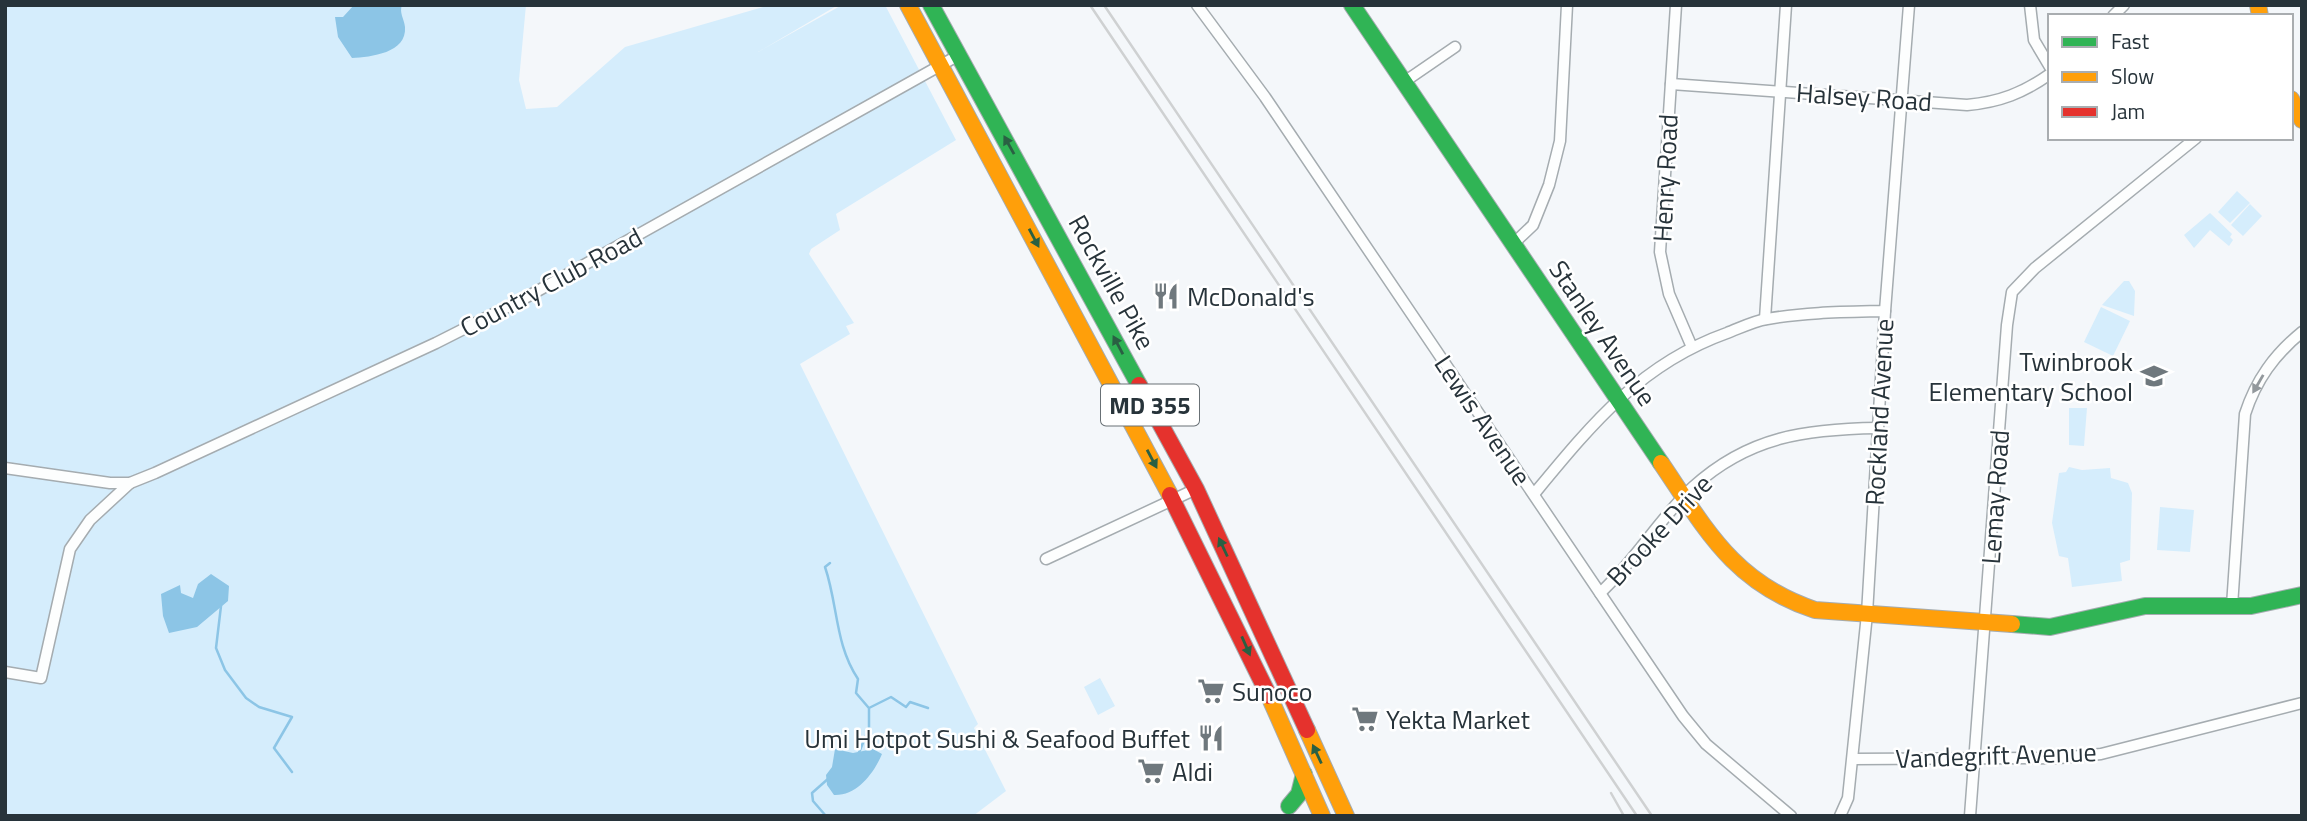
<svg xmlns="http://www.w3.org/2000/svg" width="2307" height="821" font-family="'Titillium Web',sans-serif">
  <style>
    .green { fill: #d5edfc }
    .water { fill: #8cc5e6 }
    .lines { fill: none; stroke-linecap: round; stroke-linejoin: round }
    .stream { stroke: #8cc5e6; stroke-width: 2.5 }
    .street-casing { stroke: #a5acb0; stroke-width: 13 }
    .fast-casing { stroke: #a5acb0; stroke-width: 18 }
    .slow-casing { stroke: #a5acb0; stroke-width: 18 }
    .jam-casing { stroke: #a5acb0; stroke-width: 18 }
    .street { stroke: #fdfefe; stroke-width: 10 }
    .fast { stroke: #30b455; stroke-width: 16 }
    .slow { stroke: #ff9f0a; stroke-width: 16 }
    .jam { stroke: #e5322d; stroke-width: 16 }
    .rail { stroke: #cfd1d2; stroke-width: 2.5 }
    .oneway { fill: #2a6043 }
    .oneway2 { fill: #92989c }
    .labels { text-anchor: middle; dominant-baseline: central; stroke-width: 5; stroke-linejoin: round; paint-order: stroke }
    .shield { fill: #fff; stroke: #687075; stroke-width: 2 }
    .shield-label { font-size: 24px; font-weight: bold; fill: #27333a }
    .street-label { font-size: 26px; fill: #27333a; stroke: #fff }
    .poi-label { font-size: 26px; fill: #27333a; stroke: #fff; text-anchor: start }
  </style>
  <rect width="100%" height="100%" fill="#f4f7fa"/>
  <g class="green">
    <polygon points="5,5 526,5 519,80 526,109 557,107 625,47 770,5 838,5 758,52 842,5 885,5 956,140 836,214 840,230 811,249 809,254 854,323 846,326 850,334 800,364 978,724 974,728 1006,791 973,816 5,816"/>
    <polygon points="2237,191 2250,203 2230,223 2218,212"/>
    <polygon points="2250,204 2262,216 2243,236 2231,225"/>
    <polygon points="2210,213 2232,234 2230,237 2233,240 2229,246 2210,230 2194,248 2184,235"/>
    <polygon points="2124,281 2129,281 2135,291 2134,316 2102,305"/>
    <polygon points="2101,307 2130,321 2113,356 2084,342"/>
    <polygon points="2069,408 2087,408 2084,446 2069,445"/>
    <polygon points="2069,467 2082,470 2110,468 2111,478 2128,483 2132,493 2130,560 2120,563 2122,581 2072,587 2068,558 2059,556 2052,523 2059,473 2066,472"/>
    <polygon points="2160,507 2194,510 2190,552 2157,550"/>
    <polygon points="1100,678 1115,706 1098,715 1084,687"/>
  </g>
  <g class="water">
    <path d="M354,5H402C399,13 404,18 405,27C407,53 371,57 352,58L338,37L335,17H343Z"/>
    <polygon points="211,574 229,586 228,601 197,627 169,633 163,616 161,594 180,585 181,593 193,598 198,584"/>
    <path d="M835,749L853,753L873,749L882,754C874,773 857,796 834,795L827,785L826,775L832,767Z"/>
  </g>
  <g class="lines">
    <g class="stream">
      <path d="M830,563L825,567C838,605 835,645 858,679L856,693L868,707"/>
      <polyline points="221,606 216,648 225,670 246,698 259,707 292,717 274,748 292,772"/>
      <polyline points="858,755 869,728 869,708 891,697 906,707 910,702 928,708"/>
      <polyline points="826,816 813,801 812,793 829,778"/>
    </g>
    <g class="street-casing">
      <g id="street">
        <polyline points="1197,5 1265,97 1683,716 1706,744 1791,816"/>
        <polyline points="1676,5 1660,252 1669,294 1691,345"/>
        <polyline points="2030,5 2034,40 2050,67"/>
        <polyline points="2113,16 2124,5"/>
        <polyline points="1404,82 1455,47"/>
        <path d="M1671,84L1967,105C2000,102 2023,93 2050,74"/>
        <polyline points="1513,244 1533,225 1549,185 1560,141 1567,5"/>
        <polyline points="1765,319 1786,5"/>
        <polyline points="5,468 110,483 130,483 155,473 436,343 525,298 959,55"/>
        <path d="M1534,494C1591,425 1640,364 1727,333C1740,328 1754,321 1767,319C1806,312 1846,312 1885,311"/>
        <polyline points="1046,559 1196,489"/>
        <path d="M1600,593C1635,561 1659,519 1693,487C1749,436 1807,429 1878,428"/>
        <path d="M2232,606L2245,414C2256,380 2274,355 2302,332"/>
        <polyline points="5,672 41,678 70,549 90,520 130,483"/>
        <polyline points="1853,759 2059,758 2101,754 2302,703"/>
        <polyline points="1840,816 1848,798 1867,614 1885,311 1909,5"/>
        <polyline points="1970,816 2007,325 2012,292 2035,268 2196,138"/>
      </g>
    </g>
    <g class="fast-casing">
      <g id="fast">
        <polyline points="931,5 1139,385"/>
        <polyline points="1352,5 1661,463"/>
        <polyline points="2012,624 2050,627 2145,606 2251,606 2302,595"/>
        <polyline points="1289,806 1299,794 1304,774"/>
      </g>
    </g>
    <g class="slow-casing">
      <g id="slow">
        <polyline points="908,5 1170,495"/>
        <polyline points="2258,5 2260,16"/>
        <polyline points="2291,99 2302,120"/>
        <path d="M1661,463C1707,531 1734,583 1815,610L2012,624"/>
        <polyline points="1269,696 1322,816"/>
        <polyline points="1307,730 1346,816"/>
      </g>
    </g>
    <g class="jam-casing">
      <g id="jam">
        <polyline points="1139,385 1196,489 1307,730"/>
        <polyline points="1170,495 1269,696"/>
      </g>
    </g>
    <use href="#street" class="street"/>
    <use href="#fast" class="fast"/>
    <use href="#slow" class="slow"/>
    <use href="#jam" class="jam"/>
    <g class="rail">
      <polyline points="1090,5 1637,816"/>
      <polyline points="1104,5 1652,816"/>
      <polyline points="1611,793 1624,816"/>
    </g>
  </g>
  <defs><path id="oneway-solid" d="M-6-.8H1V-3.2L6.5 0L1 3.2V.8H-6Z" transform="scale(1.75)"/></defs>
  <g class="oneway">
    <use href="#oneway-solid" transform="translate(1009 145) rotate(-119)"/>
    <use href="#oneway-solid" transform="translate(1034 238) rotate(62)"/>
    <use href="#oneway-solid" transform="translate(1118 345) rotate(-118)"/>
    <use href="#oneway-solid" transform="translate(1152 459) rotate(62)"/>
    <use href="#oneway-solid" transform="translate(1223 547) rotate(-115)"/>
    <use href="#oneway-solid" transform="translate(1246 646) rotate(66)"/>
    <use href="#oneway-solid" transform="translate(1317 754) rotate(-115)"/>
  </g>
  <use class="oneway2" href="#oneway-solid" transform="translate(2258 384) rotate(120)"/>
  <defs>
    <g id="restaurant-bare" transform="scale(2.1)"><path d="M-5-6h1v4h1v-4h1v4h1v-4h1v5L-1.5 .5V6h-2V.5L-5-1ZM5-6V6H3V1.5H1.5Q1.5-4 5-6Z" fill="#6f787d" stroke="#fff" stroke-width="2.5" paint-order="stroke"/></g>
    <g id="school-bare" transform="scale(2.1)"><path d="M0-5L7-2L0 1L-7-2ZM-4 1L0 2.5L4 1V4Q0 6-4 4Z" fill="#6f787d" stroke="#fff" stroke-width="2.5" paint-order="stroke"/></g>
    <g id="supermarket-bare" transform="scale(2.1)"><path d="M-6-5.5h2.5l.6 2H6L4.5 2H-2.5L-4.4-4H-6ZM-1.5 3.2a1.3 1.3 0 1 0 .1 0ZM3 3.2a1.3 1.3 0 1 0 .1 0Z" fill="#6f787d" stroke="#fff" stroke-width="2.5" paint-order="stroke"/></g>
  </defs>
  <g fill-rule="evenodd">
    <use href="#restaurant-bare" x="1166" y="296"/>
    <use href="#school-bare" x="2154" y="376"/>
    <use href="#supermarket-bare" x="1211" y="691"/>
    <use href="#supermarket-bare" x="1365" y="719"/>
    <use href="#restaurant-bare" x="1211" y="738"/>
    <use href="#supermarket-bare" x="1151" y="771"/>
  </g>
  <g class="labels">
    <rect class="shield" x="1101" y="384.5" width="98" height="41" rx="5"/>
    <g class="shield-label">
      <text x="1150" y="405">MD 355</text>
    </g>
    <g class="street-label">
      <text transform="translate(1864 97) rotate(4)">Halsey Road</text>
      <text transform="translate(1665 178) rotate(-87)">Henry Road</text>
      <text transform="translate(551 282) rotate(-28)">Country Club Road</text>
      <text transform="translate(1112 282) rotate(61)">Rockville Pike</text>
      <text transform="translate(1603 333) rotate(56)">Stanley Avenue</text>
      <text transform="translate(1879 412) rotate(-87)">Rockland Avenue</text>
      <text transform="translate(1483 420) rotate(56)">Lewis Avenue</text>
      <text transform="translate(1995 497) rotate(-86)">Lemay Road</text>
      <text transform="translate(1659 530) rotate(-47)">Brooke Drive</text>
      <text transform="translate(1996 755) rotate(-2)">Vandegrift Avenue</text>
    </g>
    <g class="poi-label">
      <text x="1187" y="296">McDonald's</text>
      <text x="2133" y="361" text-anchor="end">Twinbrook<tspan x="2133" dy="30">Elementary School</tspan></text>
      <text x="1232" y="691">Sunoco</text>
      <text x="1386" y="719">Yekta Market</text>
      <text x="1190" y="738" text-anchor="end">Umi Hotpot Sushi &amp; Seafood Buffet</text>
      <text x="1172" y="771">Aldi</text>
    </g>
  </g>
  <rect width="2307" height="821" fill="none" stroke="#27333a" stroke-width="14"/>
  <rect x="2048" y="14" width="245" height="126" fill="#ffffff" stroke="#a9adb0" stroke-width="2"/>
  <rect x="2062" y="37" width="35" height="10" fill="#30b455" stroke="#a9adb0" stroke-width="2"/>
  <text x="2111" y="49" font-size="21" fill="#27333a">Fast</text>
  <rect x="2062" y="72" width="35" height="10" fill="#ff9f0a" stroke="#a9adb0" stroke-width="2"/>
  <text x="2111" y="84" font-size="21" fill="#27333a">Slow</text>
  <rect x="2062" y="107" width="35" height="10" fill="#e5322d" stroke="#a9adb0" stroke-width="2"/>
  <text x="2111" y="119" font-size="21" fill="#27333a">Jam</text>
</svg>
